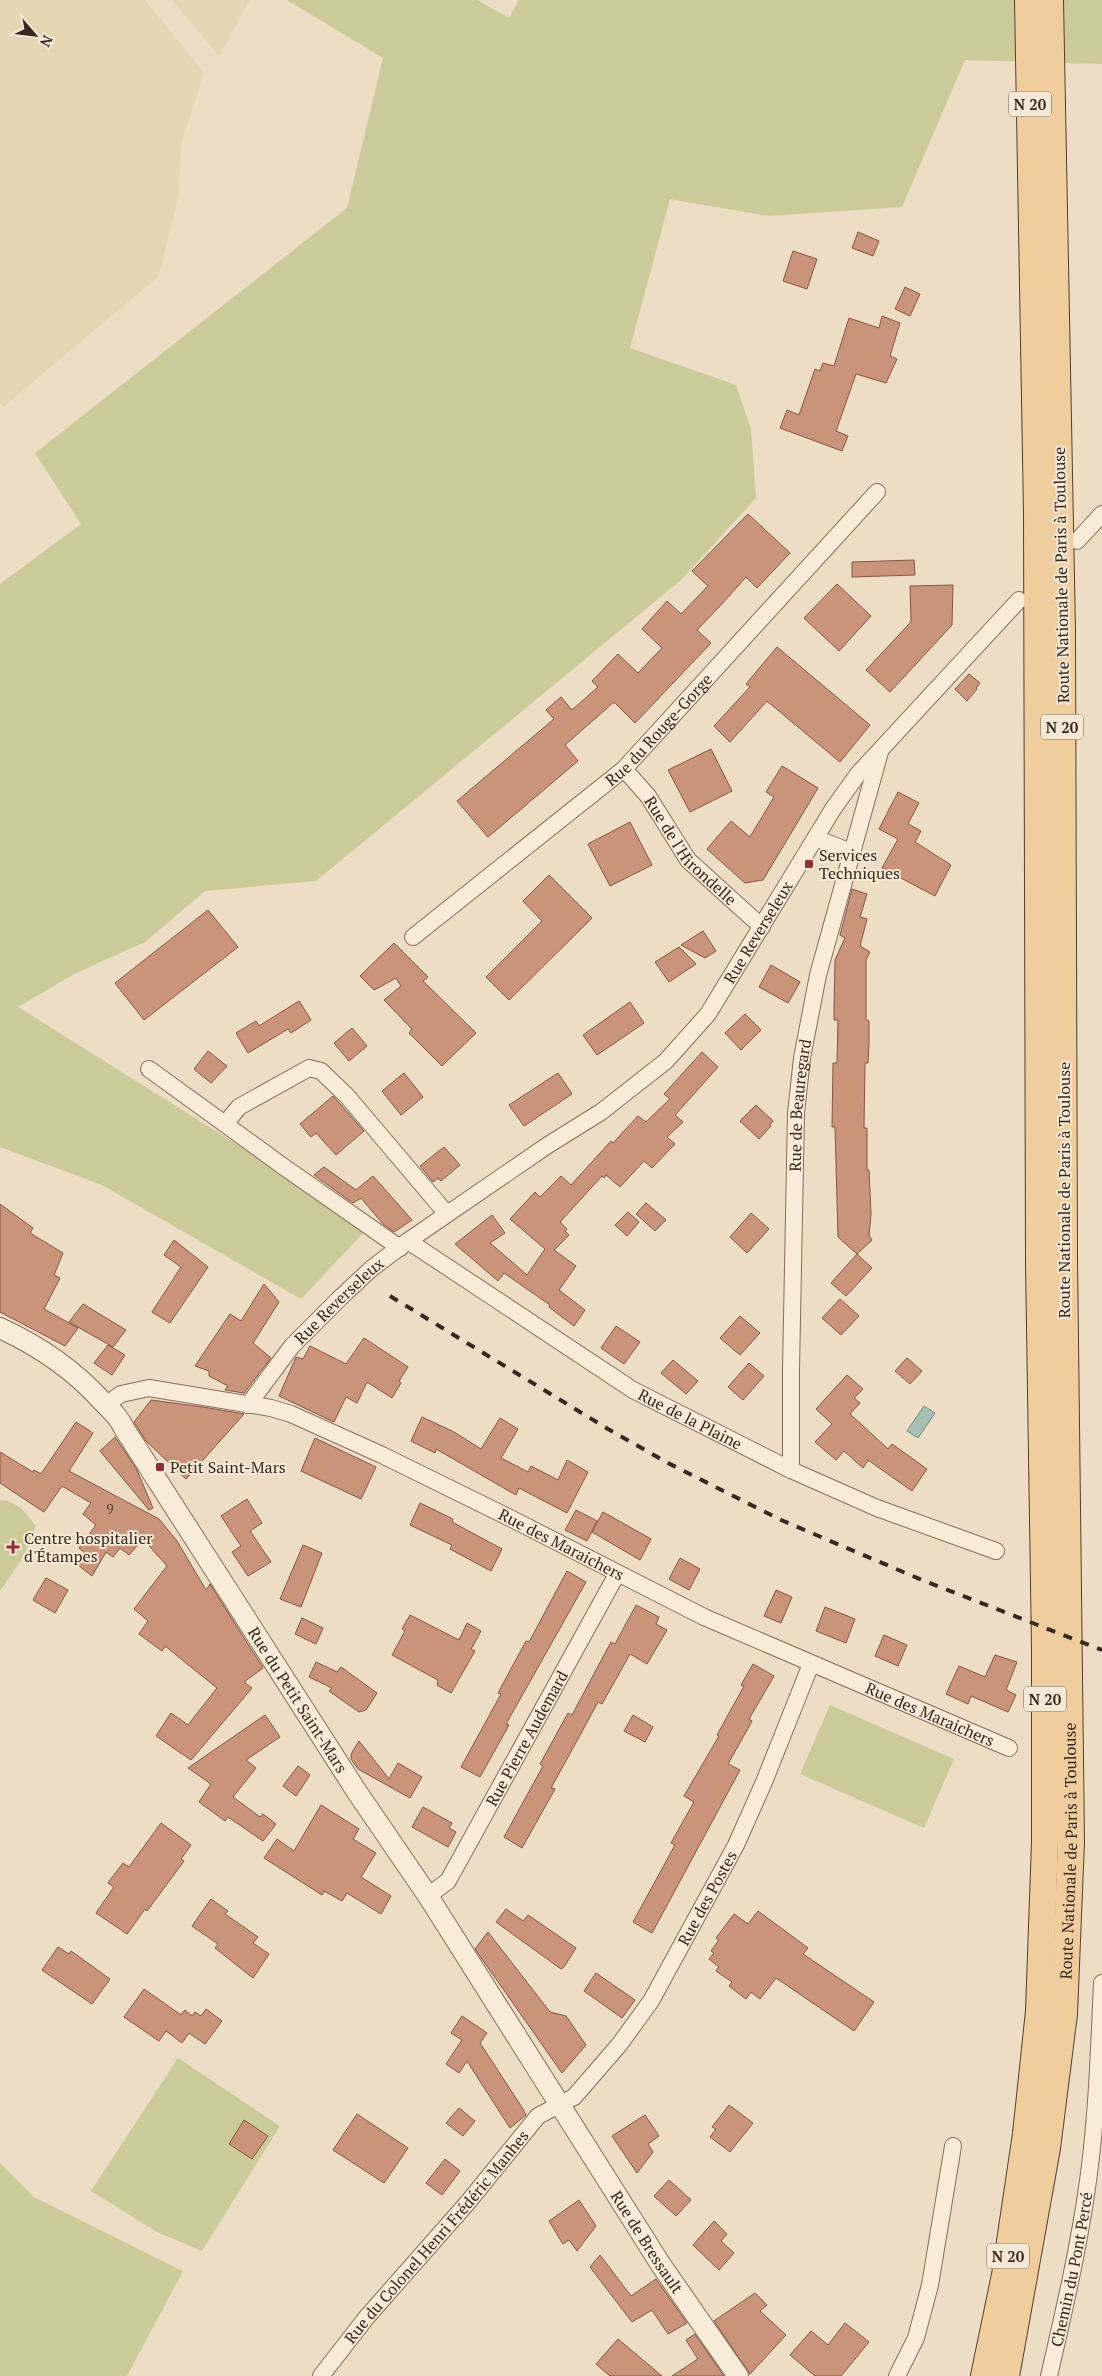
<svg xmlns="http://www.w3.org/2000/svg" width="1102" height="2376" font-family="'PT Serif',serif">
  <style>
    .farmland { fill: #e3d6b2 }
    .green { fill: #cacb98 }
    .water { fill: #a6c0b6; stroke: #6d8e83 }
    .building { fill: #ca947b; stroke: #865641 }
    .lines { fill: none; stroke-linecap: round; stroke-linejoin: round }
    .minor-casing { stroke: #876e5b; stroke-width: 18 }
    .tertiary-casing { stroke: #876e5b; stroke-width: 22 }
    .primary-casing { stroke: #553d2f; stroke-width: 28 }
    .minor { stroke: #f8ebd7; stroke-width: 16 }
    .tertiary { stroke: #f8ebd7; stroke-width: 20 }
    .primary { stroke: #efcd9d; stroke-width: 26 }
    .rail { stroke: #38281f; stroke-width: 4; stroke-dasharray: 9 9; stroke-linecap: butt }
    .poi-dot { fill: #952c38; stroke: #f5e8d4; stroke-width: 2 }
    .labels { text-anchor: middle; dominant-baseline: central; stroke-width: 4; stroke-linejoin: round; paint-order: stroke }
    .number-label { font-size: 14px; fill: #5c4336 }
    .shield { fill: #f5e8d4; stroke: #716255; stroke-width: 1 }
    .shield-label { font-size: 15px; font-weight: bold; fill: #38281f }
    .street-label { font-size: 16px; fill: #38281f; stroke: #f5e8d4 }
    .poi-label { font-size: 16px; fill: #38281f; stroke: #f5e8d4; text-anchor: start }
  </style>
  <rect width="100%" height="100%" fill="#edddc4"/>
  <g class="farmland">
    <polygon points="0,0 145,0 204,73 181,143 179,194 159,276 3,407 0,403"/>
    <polygon points="172,0 250,0 219,56"/>
  </g>
  <g class="green">
    <polygon points="287,0 477,0 509,18 519,0 1102,0 1102,64 965,60 902,207 769,216 670,199 630,348 736,385 751,429 756,498 681,580 316,881 205,891 145,942 76,973 18,1007 369,1227 301,1299 102,1185 0,1147 0,584 81,524 35,453 347,208 383,58"/>
    <path d="M0,1500C19,1502 25,1512 36,1526L24,1556L0,1591Z"/>
    <polygon points="830,1705 954,1759 924,1828 800,1774"/>
    <polygon points="178,2058 280,2126 202,2251 157,2232 91,2191"/>
    <polygon points="0,2163 34,2197 183,2271 127,2376 0,2376"/>
  </g>
  <polygon class="water" points="924,1406 935,1413 918,1438 907,1431"/>
  <g class="building">
    <polygon points="858,232 879,241 873,256 852,248"/>
    <polygon points="793,251 817,259 807,289 783,281"/>
    <polygon points="905,287 920,294 910,316 895,309"/>
    <polygon points="882,316 900,323 890,356 897,359 886,383 856,374 836,431 848,436 842,451 780,428 787,410 799,415 815,369 820,371 823,363 834,366 849,318 879,328"/>
    <polygon points="748,514 790,553 757,588 746,577 719,607 697,630 711,643 635,723 614,702 565,745 578,761 488,837 457,801 554,719 546,710 561,697 572,710 598,687 592,681 618,654 638,673 662,648 642,629 667,601 681,614 708,586 692,571"/>
    <polygon points="914,560 915,575 852,577 852,562"/>
    <polygon points="837,584 871,616 839,651 804,618"/>
    <polygon points="953,585 952,625 890,692 866,670 911,622 910,586"/>
    <polygon points="777,647 870,725 840,762 767,701 730,742 714,726 750,687 746,684"/>
    <polygon points="969,674 980,683 976,688 977,689 967,701 955,689"/>
    <polygon points="711,749 732,791 690,812 668,770"/>
    <polygon points="782,766 818,788 763,880 745,883 707,849 731,821 750,837 774,797 766,792"/>
    <polygon points="898,792 919,803 908,824 921,831 915,842 951,865 935,896 882,868 898,839 879,829"/>
    <polygon points="630,822 652,865 610,886 588,844"/>
    <polygon points="549,875 592,918 509,1000 486,977 542,921 523,901"/>
    <polygon points="852,889 867,894 860,917 867,919 860,946 870,952 866,960 866,1020 869,1021 869,1042 868,1063 865,1063 864,1128 867,1128 867,1170 869,1170 871,1214 869,1236 872,1240 857,1254 838,1237 835,1127 832,1127 833,1063 837,1063 838,1020 834,1020 834,1010 835,960 845,938 840,935"/>
    <polygon points="208,910 238,947 144,1020 115,983"/>
    <polygon points="703,931 716,951 705,958 681,945"/>
    <polygon points="394,943 428,977 423,981 476,1033 442,1066 409,1033 412,1029 384,1000 401,986 396,978 374,990 360,976"/>
    <polygon points="679,947 696,964 669,982 655,962"/>
    <polygon points="771,965 800,982 788,1003 759,987"/>
    <polygon points="299,1001 311,1020 291,1033 288,1029 248,1053 236,1033 256,1021 259,1026"/>
    <polygon points="630,1002 644,1023 597,1055 583,1035"/>
    <polygon points="745,1014 761,1030 741,1050 725,1033"/>
    <polygon points="352,1028 367,1046 349,1061 334,1043"/>
    <polygon points="208,1051 227,1066 211,1083 194,1069"/>
    <polygon points="702,1052 718,1067 675,1115 683,1122 667,1137 675,1144 652,1168 644,1161 620,1187 606,1175 604,1178 602,1176 560,1222 567,1229 565,1231 569,1235 554,1250 576,1266 559,1290 585,1310 574,1326 549,1307 550,1305 504,1273 498,1281 455,1244 492,1215 505,1233 490,1243 527,1275 545,1249 510,1219 535,1192 540,1197 561,1176 571,1185 611,1141 613,1143 638,1116 646,1122 670,1099 664,1094"/>
    <polygon points="404,1073 423,1097 401,1115 382,1091"/>
    <polygon points="558,1073 572,1094 524,1126 509,1105"/>
    <polygon points="333,1096 364,1131 336,1155 316,1133 311,1137 300,1124"/>
    <polygon points="756,1105 773,1121 770,1124 771,1126 759,1139 740,1121"/>
    <polygon points="444,1147 460,1165 441,1181 438,1178 433,1182 420,1166"/>
    <polygon points="324,1167 356,1190 373,1176 412,1220 394,1232 383,1224 361,1198 353,1203 314,1175"/>
    <polygon points="646,1203 666,1220 655,1231 636,1214"/>
    <polygon points="0,1204 33,1228 30,1233 63,1253 54,1275 60,1278 44,1309 78,1328 65,1346 0,1312"/>
    <polygon points="628,1212 639,1222 627,1236 615,1225"/>
    <polygon points="751,1213 769,1229 747,1253 730,1237"/>
    <polygon points="174,1240 208,1267 170,1323 152,1312 181,1267 164,1255"/>
    <polygon points="857,1254 872,1268 846,1296 831,1283"/>
    <polygon points="264,1284 279,1302 253,1343 271,1358 244,1393 225,1390 228,1386 209,1376 209,1371 195,1366 230,1314 241,1321"/>
    <polygon points="840,1299 859,1316 841,1335 822,1318"/>
    <polygon points="83,1304 126,1330 113,1347 69,1322"/>
    <polygon points="740,1316 760,1333 740,1355 720,1338"/>
    <polygon points="616,1326 640,1342 624,1364 601,1348"/>
    <polygon points="364,1338 408,1367 399,1381 401,1383 392,1398 367,1382 357,1403 346,1397 334,1422 279,1396 296,1357 303,1359 310,1346 346,1364"/>
    <polygon points="108,1345 125,1355 112,1375 94,1363"/>
    <polygon points="907,1358 922,1371 910,1384 895,1371"/>
    <polygon points="673,1360 698,1381 686,1394 661,1373"/>
    <polygon points="749,1363 764,1376 743,1400 728,1387"/>
    <polygon points="847,1375 863,1389 854,1398 860,1403 850,1414 888,1449 892,1444 927,1469 912,1491 868,1460 863,1468 844,1451 836,1460 815,1442 832,1424 816,1409"/>
    <polygon points="151,1400 203,1407 244,1414 186,1479 146,1441 134,1422"/>
    <polygon points="422,1417 454,1432 481,1449 500,1418 518,1429 501,1458 528,1472 531,1466 558,1480 567,1460 588,1472 567,1513 519,1488 516,1495 436,1449 435,1453 411,1441"/>
    <polygon points="76,1422 93,1433 69,1471 159,1519 177,1541 206,1590 210,1584 263,1668 244,1682 252,1688 191,1760 156,1736 171,1713 188,1725 217,1688 165,1646 162,1651 139,1634 148,1621 134,1609 167,1566 143,1539 129,1555 120,1548 113,1557 106,1552 92,1576 78,1565 86,1554 79,1548 96,1525 83,1514 91,1503 62,1486 44,1512 0,1483 0,1452 33,1472 34,1470 41,1474"/>
    <polygon points="115,1437 136,1468 153,1508 149,1510 100,1451"/>
    <polygon points="315,1438 376,1467 361,1499 301,1471"/>
    <polygon points="247,1499 262,1523 250,1531 271,1562 248,1576 232,1552 241,1546 221,1516"/>
    <polygon points="420,1503 453,1519 452,1522 502,1549 491,1571 450,1549 452,1545 410,1525"/>
    <polygon points="576,1510 597,1521 587,1541 565,1530"/>
    <polygon points="603,1512 651,1539 640,1560 592,1532"/>
    <polygon points="303,1545 322,1553 301,1607 280,1599"/>
    <polygon points="680,1558 700,1569 689,1590 669,1579"/>
    <polygon points="567,1571 586,1582 506,1724 509,1725 480,1777 461,1767 501,1694 498,1693 526,1641 529,1642"/>
    <polygon points="46,1578 68,1590 55,1613 33,1600"/>
    <polygon points="776,1590 792,1597 781,1623 764,1616"/>
    <polygon points="636,1605 659,1617 656,1624 667,1630 647,1664 630,1654 602,1704 598,1702 579,1737 551,1788 555,1789 522,1848 504,1837 543,1766 540,1764 568,1713 572,1715 611,1642 615,1644"/>
    <polygon points="825,1607 855,1619 846,1643 816,1631"/>
    <polygon points="410,1615 459,1640 467,1623 481,1631 471,1649 475,1651 451,1693 437,1685 438,1680 392,1655 405,1631 402,1629"/>
    <polygon points="302,1618 323,1628 316,1644 295,1634"/>
    <polygon points="884,1635 907,1645 898,1666 875,1656"/>
    <polygon points="995,1655 1017,1662 1006,1690 1016,1695 1008,1712 971,1696 968,1704 946,1694 959,1666 985,1677"/>
    <polygon points="316,1662 337,1672 341,1667 377,1693 366,1710 359,1712 329,1691 332,1688 309,1677"/>
    <polygon points="753,1664 774,1676 749,1719 752,1721 728,1764 740,1770 652,1933 633,1922 675,1845 671,1843 694,1802 684,1796 719,1736 717,1735 744,1686 741,1685"/>
    <polygon points="265,1715 280,1737 246,1760 256,1768 233,1797 260,1817 263,1814 276,1824 263,1841 228,1817 225,1821 199,1802 211,1784 188,1768"/>
    <polygon points="633,1715 653,1727 645,1742 624,1731"/>
    <polygon points="359,1741 389,1779 398,1763 422,1777 410,1798 358,1769 351,1759 351,1754"/>
    <polygon points="298,1766 310,1775 296,1796 283,1786"/>
    <polygon points="321,1805 359,1829 353,1839 376,1853 361,1877 391,1896 381,1914 347,1893 342,1901 324,1891 322,1895 264,1858 277,1839 294,1851"/>
    <polygon points="423,1807 452,1823 449,1828 456,1832 448,1847 412,1827"/>
    <polygon points="161,1823 191,1845 181,1859 184,1861 147,1911 145,1909 127,1934 96,1913 114,1887 108,1883 123,1863 129,1867"/>
    <polygon points="211,1899 228,1911 225,1914 258,1937 253,1943 269,1954 253,1978 215,1948 218,1944 192,1926"/>
    <polygon points="506,1909 523,1921 528,1915 576,1948 564,1967 561,1969 496,1922"/>
    <polygon points="758,1911 808,1948 803,1954 874,2002 854,2031 776,1978 760,1999 751,1992 746,1999 729,1986 732,1982 716,1971 719,1967 709,1959 714,1953 711,1951 719,1940 716,1938 734,1914 748,1924"/>
    <polygon points="488,1932 550,2012 566,2016 586,2045 562,2073 475,1949"/>
    <polygon points="58,1947 69,1954 71,1951 110,1979 92,2004 42,1970"/>
    <polygon points="596,1973 635,2000 622,2018 584,1991"/>
    <polygon points="144,1989 181,2015 185,2010 192,2016 195,2012 201,2016 206,2009 222,2021 205,2044 189,2033 182,2043 166,2031 159,2041 124,2017"/>
    <polygon points="462,2016 487,2033 480,2043 523,2109 526,2115 510,2128 467,2061 459,2073 446,2064 462,2040 451,2033"/>
    <polygon points="729,2105 753,2123 730,2152 710,2137 716,2129 712,2127"/>
    <polygon points="459,2108 475,2121 463,2136 446,2123"/>
    <polygon points="357,2114 408,2148 384,2183 333,2150"/>
    <polygon points="645,2115 659,2136 648,2144 653,2152 637,2173 612,2136"/>
    <polygon points="244,2120 268,2136 252,2159 229,2144"/>
    <polygon points="445,2159 460,2171 442,2195 426,2183"/>
    <polygon points="669,2180 691,2200 676,2216 654,2196"/>
    <polygon points="579,2200 596,2226 577,2251 569,2240 563,2244 549,2221"/>
    <polygon points="714,2221 727,2234 721,2241 734,2253 719,2270 693,2245"/>
    <polygon points="600,2255 631,2296 656,2279 687,2323 668,2334 652,2310 632,2322 590,2267"/>
    <polygon points="755,2293 767,2305 760,2311 786,2335 750,2374 714,2321"/>
    <polygon points="845,2323 869,2342 841,2376 815,2376 790,2355 811,2331 828,2345"/>
    <polygon points="695,2334 724,2376 672,2376 698,2359 686,2340"/>
    <polygon points="618,2339 662,2376 610,2376 596,2364"/>
  </g>
  <g class="lines">
    <g class="minor-casing">
      <g id="minor">
        <polyline points="1077,541 1102,514"/>
        <path id="s1" d="M624,769L648,796L688,860L762,927"/>
        <polyline points="816,838 851,852"/>
        <path id="s2" d="M413,937L624,769L877,492"/>
        <polyline points="149,1069 284,1167 400,1248"/>
        <polyline points="225,1124 239,1107 309,1068 321,1071 347,1096 447,1214"/>
        <path id="s3" d="M408,1241L633,1390L791,1470L877,1508L996,1551"/>
        <path id="s4" d="M106,1405L121,1394L149,1388L271,1408L291,1414L382,1455L510,1518L704,1617L1009,1748"/>
        <path id="s5" d="M248,1405L292,1346L340,1298L371,1269L408,1241L548,1145L601,1112L666,1061L708,1014L833,809L858,774L1019,600"/>
        <path id="s6" d="M791,1470V1370L796,1113L802,1058L818,975L880,752"/>
        <path id="s7" d="M428,1896L448,1881L617,1574"/>
        <path id="s8" d="M321,2376L366,2318L469,2201L538,2116L574,2097L619,2045L651,2001L736,1845L764,1782L811,1664"/>
        <polyline points="897,2376 916,2338 930,2285 953,2146"/>
        <path id="s9" d="M1049,2376C1064,2311 1079,2247 1088,2181C1097,2116 1099,2049 1102,1983"/>
      </g>
    </g>
    <g class="tertiary-casing">
      <g id="tertiary">
        <path id="s10" d="M0,1328C39,1346 72,1368 101,1400C111,1410 119,1417 125,1430L357,1792L428,1896L661,2265L738,2376"/>
      </g>
    </g>
    <g class="primary-casing">
      <g id="primary">
        <polyline points="984,2376 1005,2275 1026,2134 1039,2011 1045,1842 1045,1648 1039,1262 1037,513 1028,0"/>
        <path id="s11" d="M1006,2376L1047,2148L1064,2014L1071,1842L1064,1256L1062,631L1050,0"/>
      </g>
    </g>
    <use href="#minor" class="minor"/>
    <use href="#tertiary" class="tertiary"/>
    <use href="#primary" class="primary"/>
    <polyline class="rail" points="390,1296 608,1429 668,1463 781,1520 922,1580 1102,1650"/>
  </g>
  <g class="poi-dot">
    <rect x="804" y="859" width="10" height="10" rx="2.5"/>
    <rect x="155" y="1462" width="10" height="10" rx="2.5"/>
    <path d="M10.5 1539.5h5v5h5v5h-5v5h-5v-5h-5v-5h5z"/>
  </g>
  <g class="labels">
    <g class="number-label">
      <text x="110" y="1508">9</text>
    </g>
    <g class="shield">
      <rect x="1009" y="91.5" width="42" height="25" rx="4"/>
      <rect x="1041" y="714.5" width="42" height="25" rx="4"/>
      <rect x="1024" y="1686.5" width="42" height="25" rx="4"/>
      <rect x="987" y="2243.5" width="42" height="25" rx="4"/>
    </g>
    <g class="shield-label">
      <text x="1030" y="104">N 20</text>
      <text x="1062" y="727">N 20</text>
      <text x="1045" y="1699">N 20</text>
      <text x="1008" y="2256">N 20</text>
    </g>
    <g class="street-label">
      <text transform="translate(1061 575) rotate(-91)">Route Nationale de Paris à Toulouse</text>
      <text stroke="none"><textPath href="#s2" startOffset="322">Rue du Rouge-Gorge</textPath></text>
      <text stroke="none"><textPath href="#s1" startOffset="106">Rue de l'Hirondelle</textPath></text>
      <text stroke="none"><textPath href="#s5" startOffset="704">Rue Reverseleux</textPath></text>
      <text stroke="none"><textPath href="#s6" startOffset="365">Rue de Beauregard</textPath></text>
      <text transform="translate(1064 1190) rotate(-90)">Route Nationale de Paris à Toulouse</text>
      <text stroke="none"><textPath href="#s5" startOffset="139">Rue Reverseleux</textPath></text>
      <text stroke="none"><textPath href="#s3" startOffset="334">Rue de la Plaine</textPath></text>
      <text stroke="none"><textPath href="#s4" startOffset="492">Rue des Maraichers</textPath></text>
      <text stroke="none"><textPath href="#s10" startOffset="484">Rue du Petit Saint-Mars</textPath></text>
      <text stroke="none"><textPath href="#s4" startOffset="898">Rue des Maraichers</textPath></text>
      <text stroke="none"><textPath href="#s7" startOffset="188">Rue Pierre Audemard</textPath></text>
      <text stroke="none"><textPath href="#s11" startOffset="530">Route Nationale de Paris à Toulouse</textPath></text>
      <text stroke="none"><textPath href="#s8" startOffset="620">Rue des Postes</textPath></text>
      <text stroke="none"><textPath href="#s8" startOffset="181">Rue du Colonel Henri Frédéric Manhes</textPath></text>
      <text stroke="none"><textPath href="#s10" startOffset="1129">Rue de Bressault</textPath></text>
      <text stroke="none"><textPath href="#s9" startOffset="109">Chemin du Pont Percé</textPath></text>
    </g>
    <g class="poi-label">
      <text x="819" y="855">Services<tspan x="819" dy="18">Techniques</tspan></text>
      <text x="170" y="1467">Petit Saint-Mars</text>
      <text x="24" y="1538">Centre hospitalier<tspan x="24" dy="18">d'Étampes</tspan></text>
    </g>
  </g>
  <g transform="translate(35 35) rotate(118)" stroke="#f5e8d4" stroke-width="4" paint-order="stroke">
  <path d="M0-4L9 19L0 12L-9 19Z" fill="#38281f"/>
  <text y="-8" font-size="14" font-weight="bold" text-anchor="middle" fill="#38281f">N</text>
  </g>
</svg>
